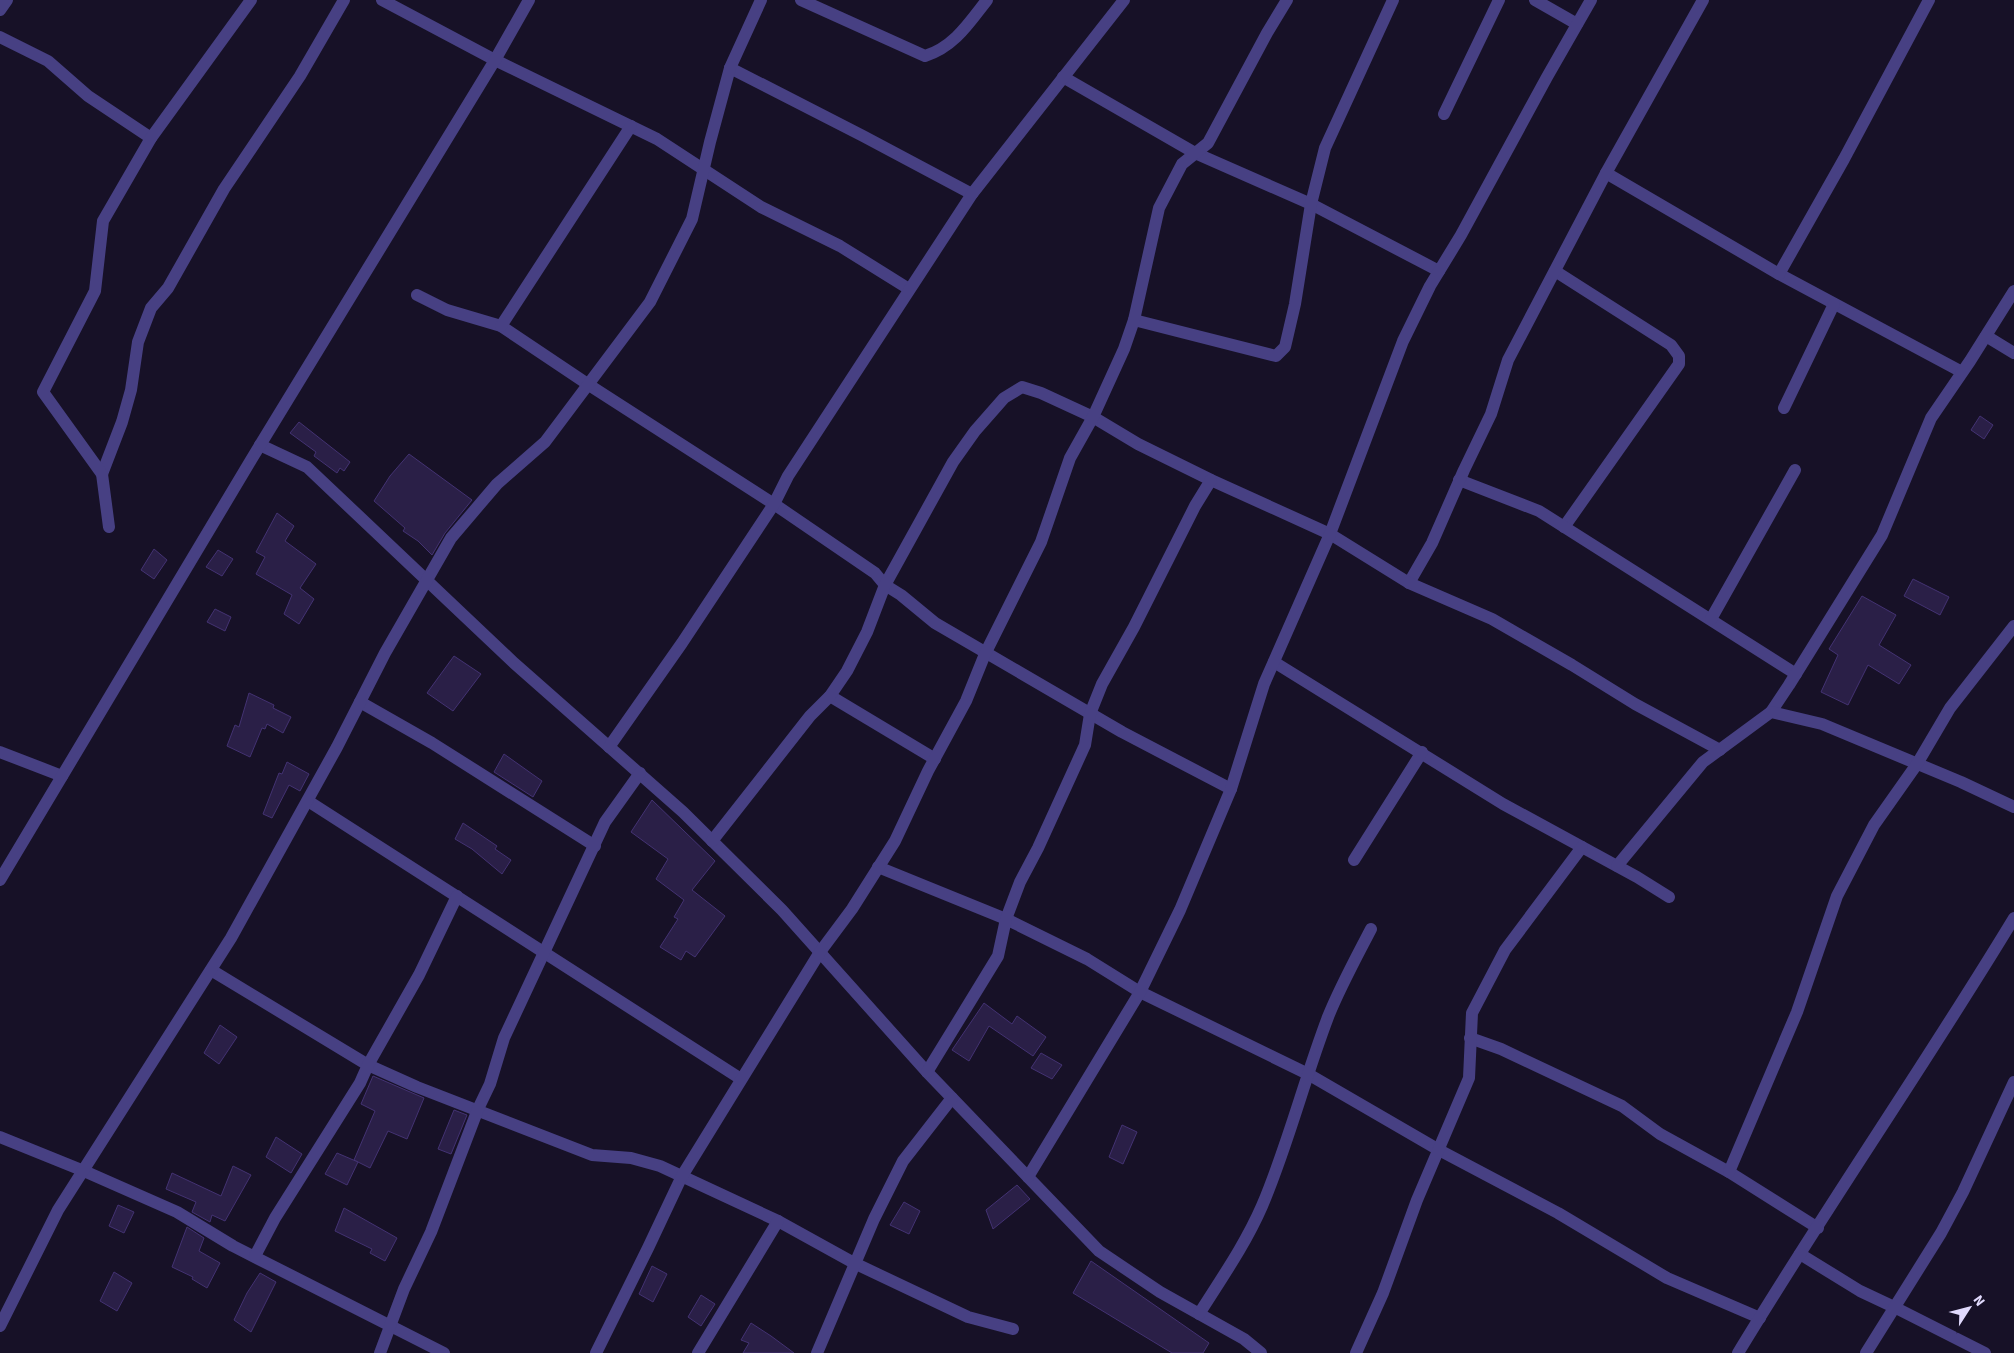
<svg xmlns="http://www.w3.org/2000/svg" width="2014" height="1353" font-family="'Source Sans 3',sans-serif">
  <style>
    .building { fill: #2a1f47; stroke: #433272 }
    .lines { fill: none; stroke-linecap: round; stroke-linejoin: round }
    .minor { stroke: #474083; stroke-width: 12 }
  </style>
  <rect width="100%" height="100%" fill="#171127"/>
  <g class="building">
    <polygon points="1980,416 1993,425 1984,439 1971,430"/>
    <polygon points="299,422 350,462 344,471 340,468 337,473 314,456 316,452 290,433"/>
    <polygon points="409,454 472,500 445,533 432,555 418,541 403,531 405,528 374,501 390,476"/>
    <polygon points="277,513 294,526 285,541 316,564 300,588 314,599 299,624 284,614 292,595 256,574 265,557 256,552"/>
    <polygon points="154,549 167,560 154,579 141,570"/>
    <polygon points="218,550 233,559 222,576 206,567"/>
    <polygon points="1913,579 1949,597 1940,615 1904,596"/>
    <polygon points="1862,596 1896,615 1879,645 1911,665 1899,684 1868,665 1848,705 1821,692 1838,655 1829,649"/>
    <polygon points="215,609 231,617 225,631 207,622"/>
    <polygon points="454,656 481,674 453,711 427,693"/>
    <polygon points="249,693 274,705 273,708 291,717 283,733 267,724 265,729 262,728 250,757 227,746 235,725 239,727"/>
    <polygon points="504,754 542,781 533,797 494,772"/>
    <polygon points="287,762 309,774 300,791 289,785 272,818 263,814 279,773 282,774"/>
    <polygon points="652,800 715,861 692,890 725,916 695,957 686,951 681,960 660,947 678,919 674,917 684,900 656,879 668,859 631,832"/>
    <polygon points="463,823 497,846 495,849 511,860 502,874 472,849 455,839"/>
    <polygon points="984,1003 1012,1024 1017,1016 1046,1037 1033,1056 989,1026 969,1061 952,1050"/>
    <polygon points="220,1025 237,1037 219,1064 204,1053"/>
    <polygon points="1041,1053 1062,1065 1052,1079 1031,1068"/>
    <polygon points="373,1076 424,1098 407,1139 388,1131 370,1168 354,1160 375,1111 361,1104"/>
    <polygon points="454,1110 467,1115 451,1154 438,1149"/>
    <polygon points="1122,1125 1137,1132 1123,1164 1109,1157"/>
    <polygon points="276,1137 302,1154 291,1173 266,1157"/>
    <polygon points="337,1153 358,1162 347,1185 325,1174"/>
    <polygon points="233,1166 251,1175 225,1221 212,1215 210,1222 192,1212 196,1202 166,1189 172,1173 221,1196"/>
    <polygon points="1017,1185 1030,1199 993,1229 986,1210"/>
    <polygon points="904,1202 920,1211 909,1234 890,1225"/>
    <polygon points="118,1205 134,1212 124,1233 109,1226"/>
    <polygon points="344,1208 397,1238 385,1261 370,1253 372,1249 335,1231"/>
    <polygon points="187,1227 204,1238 199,1251 220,1263 207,1288 192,1279 193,1277 172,1267"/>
    <polygon points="1091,1261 1209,1343 1203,1353 1172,1353 1073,1293"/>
    <polygon points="652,1266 667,1274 653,1302 639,1294"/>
    <polygon points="114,1272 132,1283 117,1311 100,1301"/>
    <polygon points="260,1273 276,1282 251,1332 234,1320 247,1293"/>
    <polygon points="701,1295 715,1304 701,1326 688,1317"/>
    <polygon points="751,1323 771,1336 794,1353 743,1353 749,1343 741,1340"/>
  </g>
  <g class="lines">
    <g class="minor">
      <polyline points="382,0 495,60 657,139 761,207 840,246 909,289"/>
      <path d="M801,0L925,56C954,47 969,23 987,0"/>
      <polyline points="1535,0 1577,24"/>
      <polyline points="0,10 7,0"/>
      <polyline points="0,37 48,61 88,96 151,138"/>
      <polyline points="730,68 863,136 972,194"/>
      <polyline points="1063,77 1195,153 1311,204 1439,271"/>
      <polyline points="1444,114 1499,0"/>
      <polyline points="1606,173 1779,274 1962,372"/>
      <polyline points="1555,271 1671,345 1679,356 1679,364 1564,527"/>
      <polyline points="1779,274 1844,159 1929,0"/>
      <polyline points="417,295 447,310 501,326 589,385 774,504 875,573 885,585 901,595 935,623 1122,732 1231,789"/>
      <polyline points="1134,320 1276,356 1285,347 1295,304 1311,204 1325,148 1393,0"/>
      <polyline points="501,326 631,126"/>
      <polyline points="1986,336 2014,353"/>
      <polyline points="1784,408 1834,304"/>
      <polyline points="260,445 307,467 514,663 683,812 782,910 927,1072 1099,1251 1160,1292 1244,1339 1261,1353"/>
      <polyline points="102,474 122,422 131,390 138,342 151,308 168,288 224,189 300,76 344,0"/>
      <polyline points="1459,480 1539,511 1796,674"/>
      <polyline points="109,527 102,474 43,392 95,291 103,221 151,138 251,0"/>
      <polyline points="1409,583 1432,543 1464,470 1491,414 1508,360 1606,173 1703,0"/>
      <polyline points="1711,619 1795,470"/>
      <polyline points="1274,662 1503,804 1637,877 1669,897"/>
      <polyline points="830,696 935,759"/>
      <polyline points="360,702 432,743 595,846"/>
      <polyline points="1771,712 1789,685 1882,535 1931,418 1970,361 2014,291"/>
      <polyline points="609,747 682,643 774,504 788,476 972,194 1124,0"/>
      <polyline points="0,752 62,776"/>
      <polyline points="308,801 741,1079"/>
      <polyline points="712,841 810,716 830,696 847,671 867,632 885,585 953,462 975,431 1004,398 1022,387 1041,393 1093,417 1138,444 1211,480 1330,534 1409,583 1492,619 1572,665 1635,704 1720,750"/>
      <polyline points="1354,860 1422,752"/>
      <polyline points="1617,866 1703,762 1771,712 1822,724 1961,782 2014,807"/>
      <polyline points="878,867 1006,919 1087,959 1140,992 1308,1074 1439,1150 1558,1213 1667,1278 1760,1318"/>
      <polyline points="0,880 251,460 495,60 529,0"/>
      <polyline points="211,970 368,1065 417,1087 592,1155 631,1158 660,1166 778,1221 854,1263 968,1317 1013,1329"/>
      <polyline points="1470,1038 1501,1049 1622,1106 1660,1134 1729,1172 1818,1228"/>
      <polyline points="927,1072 998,956 1006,919 1020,882 1038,848 1085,745 1090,714 1102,684 1134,627 1195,506 1211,480"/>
      <polyline points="0,1137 84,1171 177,1212 233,1246 444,1353"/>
      <polyline points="1729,1172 1797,1012 1837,896 1874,825 1917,764 1950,708 2014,626"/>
      <polyline points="1028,1177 1140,992 1180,910 1231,789 1264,684 1330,534 1403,341 1430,286 1461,235 1547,77 1591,0"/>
      <polyline points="1800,1254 1860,1291 1894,1307 1985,1353"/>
      <polyline points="255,1256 275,1218 360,1083 368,1065 419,975 457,896"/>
      <path d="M1199,1314C1221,1279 1245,1245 1262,1206C1288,1145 1304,1080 1328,1017C1340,987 1356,958 1371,929"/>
      <polyline points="0,1326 58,1210 231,938 337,747 385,653 451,538 497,484 545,442 650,302 692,219 710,142 730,68 761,0"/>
      <polyline points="380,1353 404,1289 431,1232 478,1109 490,1084 504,1038 605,822 640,773"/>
      <polyline points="596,1353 648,1248 682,1176 820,952 852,909 895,841 928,771 966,701 985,654 1041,542 1070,458 1093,417 1124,349 1134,320 1159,208 1182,164 1208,143 1267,33 1287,0"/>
      <polyline points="698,1353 778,1221"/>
      <polyline points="817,1353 874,1219 903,1161 952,1098"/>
      <polyline points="1356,1353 1383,1293 1417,1200 1469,1078 1472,1013 1505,950 1582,847"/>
      <path d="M1738,1353C1827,1206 1925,1065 2014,918"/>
      <polyline points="1866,1353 1941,1233 1963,1192 2014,1082"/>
    </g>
  </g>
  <g transform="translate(1969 1308) rotate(54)" stroke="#171127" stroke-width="4" paint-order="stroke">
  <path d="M0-4L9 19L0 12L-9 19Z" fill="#e1dafd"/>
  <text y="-8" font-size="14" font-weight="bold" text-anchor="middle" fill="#e1dafd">N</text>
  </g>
</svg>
